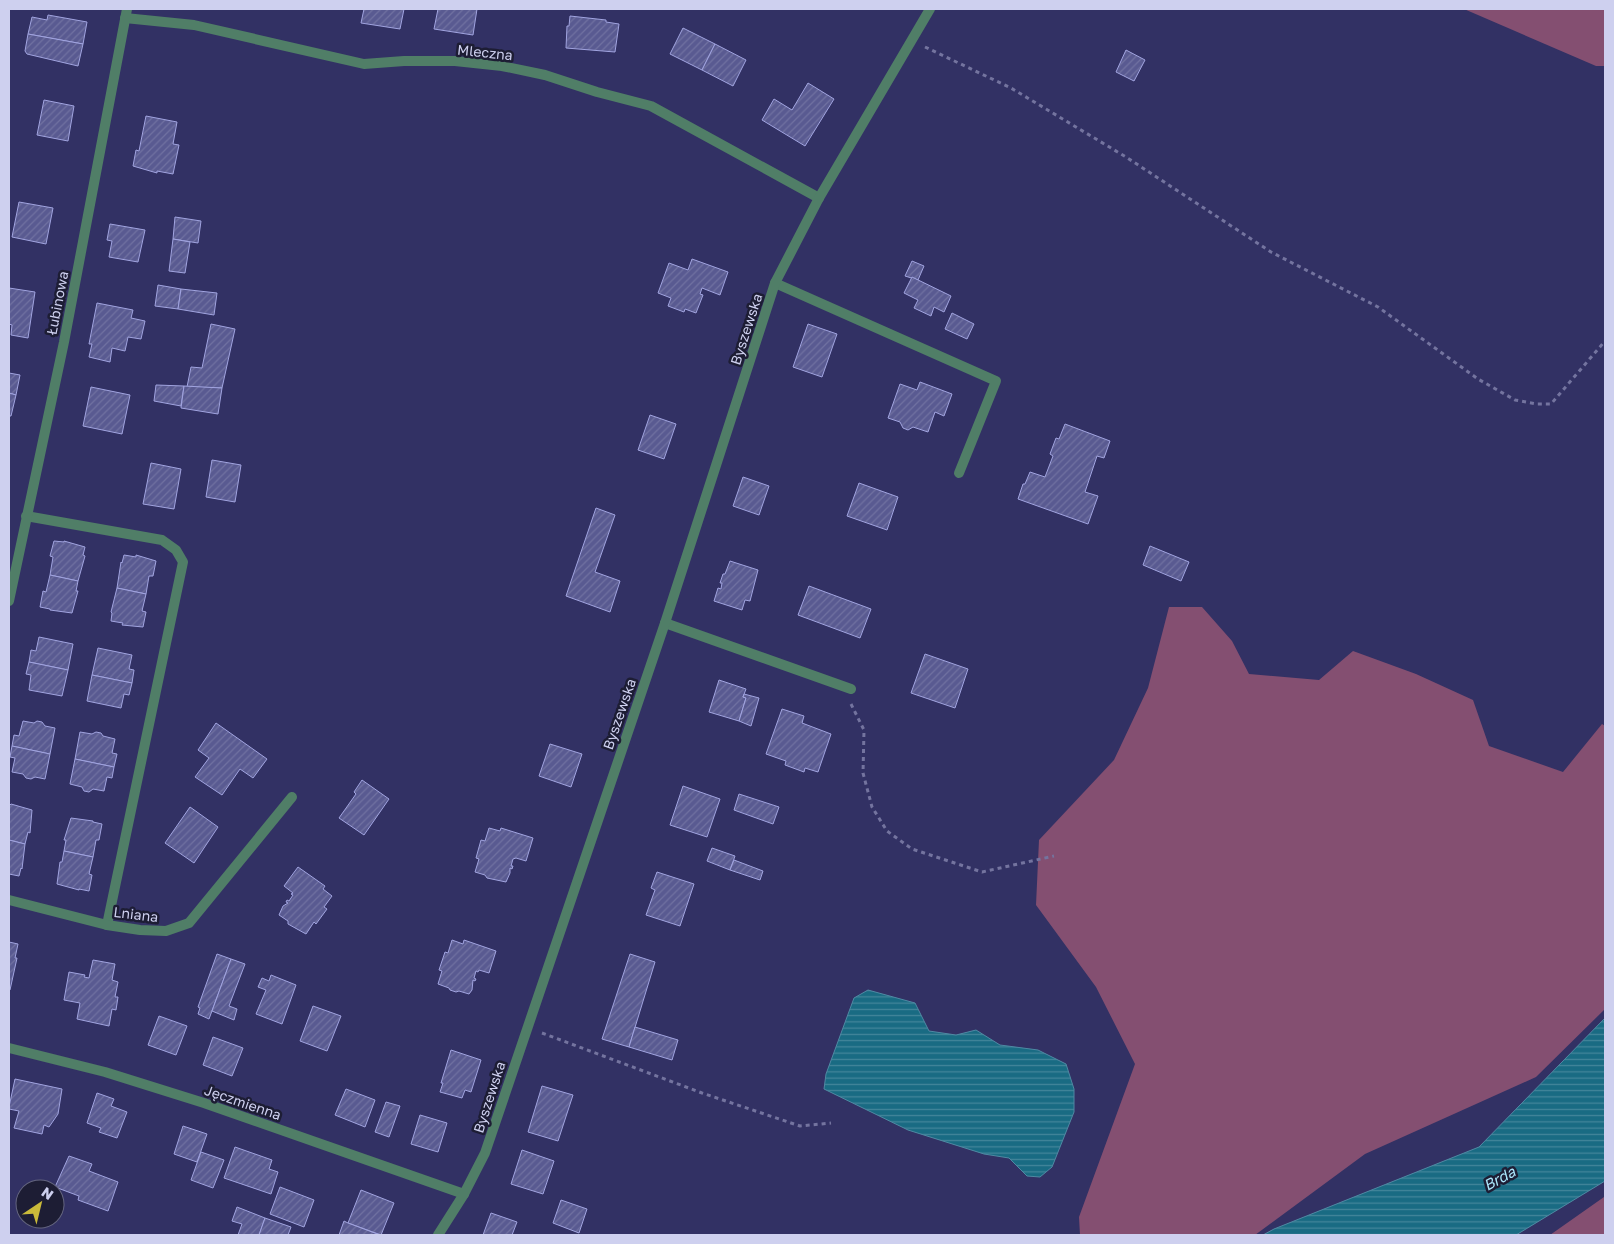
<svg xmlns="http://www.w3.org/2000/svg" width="1614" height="1244" font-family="'Golos Text',sans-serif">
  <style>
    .green { fill: #844f71 }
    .water { fill: url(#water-rules); stroke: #4f89a3 }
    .building { fill: url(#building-hatch); stroke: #a1a4e0 }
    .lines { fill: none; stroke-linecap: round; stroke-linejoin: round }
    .path { stroke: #74749f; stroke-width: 3; stroke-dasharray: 4 4; stroke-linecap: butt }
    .lane { stroke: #507e67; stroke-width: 10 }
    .street { stroke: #507e67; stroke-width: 10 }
    .labels { text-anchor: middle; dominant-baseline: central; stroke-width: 5; stroke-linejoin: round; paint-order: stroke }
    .street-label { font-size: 14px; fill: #ced0ef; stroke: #1d1d34 }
    .water-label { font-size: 15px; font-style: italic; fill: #abe7fc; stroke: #1d1d34 }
  </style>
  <defs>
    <pattern id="water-rules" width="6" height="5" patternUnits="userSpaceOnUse" patternTransform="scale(1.25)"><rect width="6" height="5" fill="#196b83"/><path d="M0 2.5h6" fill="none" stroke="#44869b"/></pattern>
    <pattern id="building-hatch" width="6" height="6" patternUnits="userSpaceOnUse" patternTransform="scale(1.25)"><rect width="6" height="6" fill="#595a91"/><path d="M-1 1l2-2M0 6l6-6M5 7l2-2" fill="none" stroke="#7071a1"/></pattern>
  </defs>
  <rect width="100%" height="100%" fill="#323164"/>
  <g class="green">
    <polygon points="1464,9 1605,9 1605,66 1596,66"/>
    <polygon points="1169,607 1202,607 1232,641 1249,674 1319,680 1353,651 1416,674 1473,700 1489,746 1563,772 1602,724 1605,726 1605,1009 1536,1077 1365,1154 1255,1235 1080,1235 1079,1217 1135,1064 1096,987 1036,905 1039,840 1114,760 1148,688"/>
    <polygon points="1605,1196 1605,1235 1550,1235 1604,1197"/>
  </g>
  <g class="water">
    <polygon points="868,990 915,1003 929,1031 956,1035 976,1030 1000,1045 1038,1050 1066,1064 1074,1089 1074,1112 1052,1167 1040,1177 1027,1176 1009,1158 984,1154 908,1130 824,1089 826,1074 854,998"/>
    <polygon points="1605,1018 1605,1181 1516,1235 1263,1235 1274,1229 1479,1147"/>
  </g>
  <g class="building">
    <polygon points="364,9 404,9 400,29 361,23"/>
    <polygon points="438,9 477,9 473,35 434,29"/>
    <polygon points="48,15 87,22 83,44 28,34 32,17 47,20"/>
    <polygon points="570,16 606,20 606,22 619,24 615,52 566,48 567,26 569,26"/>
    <polygon points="683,28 715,44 702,70 670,54"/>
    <polygon points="28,34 83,44 78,66 27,54 25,51"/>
    <polygon points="715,44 746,60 733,86 702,70"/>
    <polygon points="1126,50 1145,60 1134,81 1116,72"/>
    <polygon points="808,83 834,99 805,146 762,120 774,99 792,110"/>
    <polygon points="44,100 74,106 68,141 37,135"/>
    <polygon points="146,116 177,122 173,144 179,145 173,174 157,171 157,173 133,166 136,150 139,151"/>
    <polygon points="19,202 53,208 46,244 12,237"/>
    <polygon points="175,217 201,221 198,243 173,239"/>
    <polygon points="110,224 145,230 138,262 109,257 112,241 107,240"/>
    <polygon points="173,239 190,242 185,273 169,271"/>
    <polygon points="692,259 728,272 720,295 702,288 700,294 703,295 696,313 685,309 684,312 668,306 671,298 658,293 669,263 688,270"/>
    <polygon points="912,261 924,266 918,280 905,276"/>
    <polygon points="912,277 951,296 944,312 934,307 931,316 914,308 918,300 904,293"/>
    <polygon points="158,285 181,289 178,309 155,306"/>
    <polygon points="9,288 35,292 28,338 11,335 12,325 9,324"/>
    <polygon points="181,289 217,293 214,315 178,309"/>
    <polygon points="97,303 133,310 131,318 145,321 141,339 128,337 125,351 112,348 110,362 89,357 92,344 89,344"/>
    <polygon points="952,313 974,324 967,339 945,329"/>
    <polygon points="211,324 235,329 222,388 187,387 191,367 202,368"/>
    <polygon points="808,324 837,334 822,377 793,367"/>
    <polygon points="9,373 20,375 16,395 9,393"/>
    <polygon points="920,382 952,394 944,416 935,412 928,432 913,427 908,430 903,428 900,422 888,418 900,384 917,390"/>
    <polygon points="156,385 184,386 181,406 154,401"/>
    <polygon points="184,386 222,388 218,414 181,408"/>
    <polygon points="91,387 130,395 122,434 83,426"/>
    <polygon points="9,393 16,395 11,416 9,416"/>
    <polygon points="650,415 676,424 664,459 638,450"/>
    <polygon points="1065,424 1110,441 1104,458 1097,456 1085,492 1098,496 1088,524 1018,499 1023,484 1025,484 1030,472 1045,477 1053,456 1050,454 1056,438 1059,439"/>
    <polygon points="212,460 241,465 235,502 206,497"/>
    <polygon points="151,463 181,469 174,509 143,504"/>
    <polygon points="743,477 769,486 759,515 733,506"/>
    <polygon points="859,483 898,497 887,530 847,516"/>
    <polygon points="596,508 615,515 595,572 620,581 610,612 566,596"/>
    <polygon points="54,541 64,542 64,541 85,547 83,555 85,556 78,581 50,575 53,557 50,556"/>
    <polygon points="1150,546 1189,562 1181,581 1143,565"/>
    <polygon points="124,555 136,557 136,555 156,561 153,576 149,576 146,594 117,588 121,562 122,563"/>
    <polygon points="730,561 758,570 750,601 745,600 742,610 714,601 718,588 721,589 722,583 720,583 723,574 725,574"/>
    <polygon points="50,575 78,581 76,591 78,591 72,613 50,610 50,609 40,607 43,591 46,592"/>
    <polygon points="809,586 871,609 860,638 798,615"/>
    <polygon points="117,588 146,594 142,611 146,612 143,627 122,625 123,623 111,621 112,613 111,612"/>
    <polygon points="39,637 73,644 68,670 29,662 31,650 36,651"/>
    <polygon points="98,648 132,655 129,669 134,670 132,683 92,675"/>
    <polygon points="925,654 968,669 955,708 911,693"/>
    <polygon points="29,662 68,670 62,696 29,690 31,675 26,674"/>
    <polygon points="92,675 132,683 129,695 124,694 121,708 87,701"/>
    <polygon points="719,680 746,689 743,697 746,698 739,721 709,712"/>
    <polygon points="744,694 759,698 751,726 739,721 746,698 743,697"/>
    <polygon points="782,709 804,716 802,723 831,734 818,772 805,768 804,772 785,765 786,761 766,754"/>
    <polygon points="23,721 34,723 37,721 42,722 45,726 55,728 50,754 12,746 14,735 19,736"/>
    <polygon points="216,723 267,759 253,778 240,769 222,795 195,777 209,758 198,750"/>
    <polygon points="80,732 92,734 96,732 101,733 103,736 115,739 112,753 117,754 114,767 75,759"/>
    <polygon points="550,744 582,754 571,787 539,776"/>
    <polygon points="12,746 50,754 45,779 35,777 31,779 26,778 23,774 12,772 15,758 10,757"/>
    <polygon points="75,759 114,767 112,778 107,777 104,791 93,789 89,792 84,791 82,787 70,784"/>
    <polygon points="362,780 389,799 364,835 339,818 356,794 354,792"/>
    <polygon points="683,786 720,799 707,837 670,825"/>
    <polygon points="739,794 779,807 773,824 734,810"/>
    <polygon points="11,804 32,810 30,833 28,832 25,844 9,840 9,806"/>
    <polygon points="190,807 218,827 194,863 165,843"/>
    <polygon points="71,818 93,821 93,822 102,824 99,840 96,840 93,857 64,851 66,840 64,840"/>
    <polygon points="489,828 500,831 501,828 533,838 526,861 516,858 513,859 511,866 513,866 512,869 510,868 510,873 506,882 487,878 485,875 475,872 479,859 476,858 481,840 485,841"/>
    <polygon points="9,840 25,844 22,869 21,868 19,876 9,874"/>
    <polygon points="712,848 735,856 730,870 707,861"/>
    <polygon points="64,851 93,857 89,874 92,875 89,891 79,889 79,890 57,884 60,862 62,862"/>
    <polygon points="734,860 763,871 760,880 730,870"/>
    <polygon points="298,867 325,886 323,889 332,896 324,907 327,909 316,924 314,922 306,934 288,924 288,921 279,915 283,906 288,903 286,902 287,900 289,901 293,895 291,894 293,893 284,886"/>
    <polygon points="657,872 694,884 680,926 646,915 655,890 651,888"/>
    <polygon points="452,940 463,944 464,940 496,951 489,973 479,970 478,972 476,971 474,978 476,979 475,981 473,980 472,990 469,994 459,991 456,992 450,990 449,988 438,984 442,971 439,970 445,952 448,953"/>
    <polygon points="9,942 18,944 15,958 17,958 10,990 9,990"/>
    <polygon points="217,954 231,959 209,1019 198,1014 200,1008 198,1007"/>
    <polygon points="630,954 655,962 629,1047 602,1039"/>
    <polygon points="231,959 245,964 229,1006 237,1009 234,1020 212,1011"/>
    <polygon points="93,960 115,964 112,980 118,982 115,997 118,997 116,1010 112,1009 109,1026 77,1019 80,1003 64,1000 69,972 85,975 84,977 89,978"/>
    <polygon points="271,975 296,985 282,1024 256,1014 266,990 258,987 262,978 269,981"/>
    <polygon points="313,1006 341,1016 327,1051 300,1041"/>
    <polygon points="159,1016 187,1026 176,1055 148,1045"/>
    <polygon points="635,1027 678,1040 672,1060 629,1047"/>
    <polygon points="213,1037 243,1048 232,1076 203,1065"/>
    <polygon points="451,1050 481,1060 471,1092 465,1090 462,1098 440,1092 443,1083 441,1083"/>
    <polygon points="15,1079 62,1089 58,1114 49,1127 44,1125 42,1134 14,1128 19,1111 9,1109 9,1107"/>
    <polygon points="542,1086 573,1095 558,1141 528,1132"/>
    <polygon points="346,1089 375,1100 365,1127 335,1115"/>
    <polygon points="97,1093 114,1099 111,1106 127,1112 117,1138 99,1132 101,1128 87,1123"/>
    <polygon points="386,1102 400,1106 389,1137 375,1132"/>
    <polygon points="420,1115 447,1123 438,1152 411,1144"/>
    <polygon points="183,1126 207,1134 197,1162 174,1154"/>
    <polygon points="235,1147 272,1160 269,1169 278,1172 271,1194 224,1178"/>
    <polygon points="522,1150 554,1161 543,1194 511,1184"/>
    <polygon points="201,1152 224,1160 213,1188 191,1180"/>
    <polygon points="69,1156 92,1164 89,1171 118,1182 108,1211 78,1200 79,1196 55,1187"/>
    <polygon points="280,1187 314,1200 304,1227 270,1214"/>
    <polygon points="361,1190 394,1203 381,1235 348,1223"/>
    <polygon points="561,1200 587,1209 579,1233 553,1223"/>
    <polygon points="237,1207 265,1218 259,1235 238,1235 242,1224 232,1221"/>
    <polygon points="491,1213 517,1222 512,1235 483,1235"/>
    <polygon points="265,1218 291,1227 288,1235 259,1235"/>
    <polygon points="344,1221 348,1223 380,1235 339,1235"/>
  </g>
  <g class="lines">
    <g class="path">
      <polyline points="925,47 1011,88 1126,157 1271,252 1378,307 1478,379 1515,400 1537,404 1551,404 1605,341"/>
      <polyline points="851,704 864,730 863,773 872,807 887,831 912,849 982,872 1054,856"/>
      <polyline points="542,1033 702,1093 800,1126 831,1123"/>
    </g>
    <g class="lane">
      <polyline points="775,283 996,381 959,473"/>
      <polyline points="26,516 162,540 176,550 183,562 107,925"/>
    </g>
    <g class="street">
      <polyline points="125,18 194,25 364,64 404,61 455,61 502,66 545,75 597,92 651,106 819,198"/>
      <polyline points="9,601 64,342 127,9"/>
      <polyline points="665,623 851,689"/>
      <polyline points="9,900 107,925 140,930 166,931 189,923 292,797"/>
      <polyline points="9,1048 105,1072 204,1103 464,1194"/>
      <polyline points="438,1235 464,1194 485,1153 665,623 775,283 819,198 930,9"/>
    </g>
  </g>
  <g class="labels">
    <g class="street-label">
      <text transform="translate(485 52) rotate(6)">Mleczna</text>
      <text transform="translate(57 303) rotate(-79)">Łubinowa</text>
      <text transform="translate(746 329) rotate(-72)">Byszewska</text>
      <text transform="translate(619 714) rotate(-71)">Byszewska</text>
      <text transform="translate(136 914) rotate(7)">Lniana</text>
      <text transform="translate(489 1097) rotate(-72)">Byszewska</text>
      <text transform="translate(243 1102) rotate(19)">Jęczmienna</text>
    </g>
    <g class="water-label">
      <text transform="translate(1499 1178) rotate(-29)">Brda</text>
    </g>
  </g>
  <rect width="1614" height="1244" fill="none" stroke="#ced0ef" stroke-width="20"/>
  <g transform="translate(40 1204) rotate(35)"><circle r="24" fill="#1d1d34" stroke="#64657f"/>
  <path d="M0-4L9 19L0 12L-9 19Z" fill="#caba3a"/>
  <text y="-8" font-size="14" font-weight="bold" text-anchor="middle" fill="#ced0ef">N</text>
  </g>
</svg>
